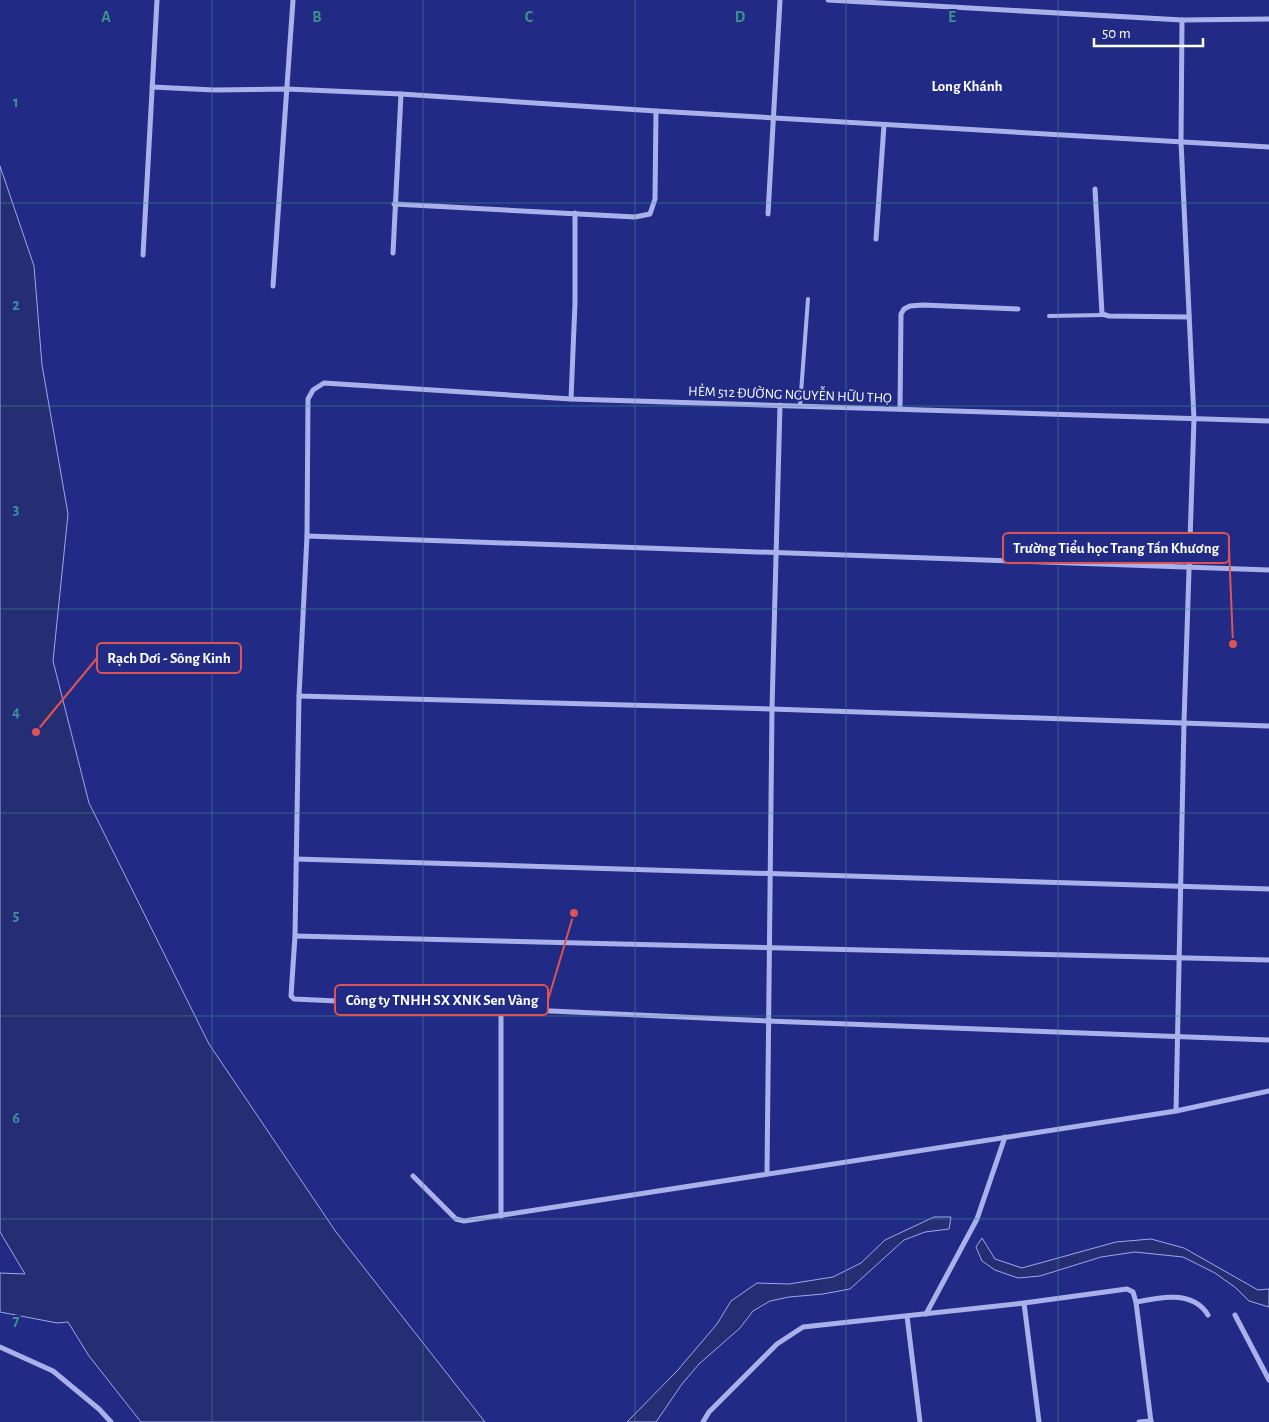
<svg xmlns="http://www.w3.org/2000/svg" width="1269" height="1422" font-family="'Alegreya Sans',sans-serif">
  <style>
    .water { fill: #262e73; stroke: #9da8eb }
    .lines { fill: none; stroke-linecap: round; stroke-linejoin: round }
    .lane { stroke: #aab1ea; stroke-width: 4 }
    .street { stroke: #aab1ea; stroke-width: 5 }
    .grid { fill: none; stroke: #3f918b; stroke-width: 1; stroke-opacity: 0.55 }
    .labels { text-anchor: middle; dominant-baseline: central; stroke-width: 4; stroke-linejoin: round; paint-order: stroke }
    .street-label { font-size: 14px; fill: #fff; stroke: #212b86 }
    .neighbourhood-label { font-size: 15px; font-weight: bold; fill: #fff; stroke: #212b86 }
    .grid-label { font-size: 16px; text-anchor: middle; font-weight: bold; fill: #3f918b; stroke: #212b86; stroke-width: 4; stroke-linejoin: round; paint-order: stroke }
    .leader { fill: none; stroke: #de5353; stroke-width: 2 }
    .callout-dot { fill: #de5353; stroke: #212b86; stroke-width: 2 }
    .callout { fill: #212b86; stroke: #de5353; stroke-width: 2 }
    .callout-label { font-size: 15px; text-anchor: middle; font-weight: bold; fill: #fff }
  </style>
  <rect width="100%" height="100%" fill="#212b86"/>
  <g class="water">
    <polygon points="0,166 34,266 42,365 68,514 53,661 89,803 209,1044 336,1232 485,1422 141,1422 89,1356 68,1322 57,1323 0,1312 0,1273 25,1274 0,1232"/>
    <polygon points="934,1217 951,1217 949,1229 925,1232 904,1240 850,1289 823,1294 789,1297 770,1301 753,1311 740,1328 699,1364 682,1384 656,1422 627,1422 677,1371 717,1324 731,1301 757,1283 789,1284 833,1277 861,1263 885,1240"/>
    <polygon points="982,1238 995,1259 1022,1268 1116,1242 1151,1239 1184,1248 1258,1290 1269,1289 1269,1307 1249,1301 1236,1288 1215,1273 1183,1257 1135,1252 1101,1257 1040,1276 1018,1278 995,1270 982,1261 976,1247"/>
  </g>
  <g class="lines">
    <g class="lane">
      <polyline points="1049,316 1103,315"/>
      <polyline points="800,406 808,299"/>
    </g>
    <g class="street">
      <polyline points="828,0 1182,20 1269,19"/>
      <polyline points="152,87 214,90 287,89 401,94 656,111 1269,147"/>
      <polyline points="1095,189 1102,314 1109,316 1189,317"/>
      <polyline points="394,204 635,217 650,214 655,199 656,111"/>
      <polyline points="768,214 780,0"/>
      <polyline points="876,239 884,125"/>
      <polyline points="393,253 401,94"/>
      <polyline points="143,255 157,0"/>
      <polyline points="273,286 293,0"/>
      <polyline points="571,399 575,303 575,213"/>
      <polyline points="900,409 901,314 904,309 910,306 923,305 1018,309"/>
      <polyline points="1269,421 571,399 324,383 313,390 308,399 307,536 299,696 772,709 1269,726"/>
      <polyline points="307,536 1269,570"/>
      <polyline points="299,696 295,936 291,996 294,999 768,1021 1269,1040"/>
      <polyline points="296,859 1269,889"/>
      <polyline points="295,936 1269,960"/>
      <polyline points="1176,1111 1184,722 1194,419 1181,142 1182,20"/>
      <polyline points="767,1173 772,709 780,405"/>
      <polyline points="413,1176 456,1219 464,1221 1176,1111 1269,1091"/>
      <polyline points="501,1216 501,1008"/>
      <path d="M1136,1302C1160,1297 1193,1290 1208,1315"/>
      <polyline points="1024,1303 1039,1422"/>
      <polyline points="926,1314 977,1219 1005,1137"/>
      <polyline points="1235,1315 1269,1380"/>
      <polyline points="907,1316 920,1422"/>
      <polyline points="0,1347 53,1371 99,1409 111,1422"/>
      <polyline points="703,1422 709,1412 777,1344 803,1327 1024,1303 1127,1289 1133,1292 1136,1302 1151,1422"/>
      <polyline points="1139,1422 1151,1421"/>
    </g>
  </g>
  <path class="grid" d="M212,0V1422M423,0V1422M635,0V1422M846,0V1422M1058,0V1422M0,203H1269M0,406H1269M0,609H1269M0,813H1269M0,1016H1269M0,1219H1269"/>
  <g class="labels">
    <g class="street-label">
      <text transform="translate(790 395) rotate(2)">HẺM 512 ĐƯỜNG NGUYỄN HỮU THỌ</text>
    </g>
    <g class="neighbourhood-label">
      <text x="967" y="86">Long Khánh</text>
    </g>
  </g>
  <g class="grid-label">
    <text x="106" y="22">A</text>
    <text x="317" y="22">B</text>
    <text x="529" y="22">C</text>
    <text x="740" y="22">D</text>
    <text x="952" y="22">E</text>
    <text x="16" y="107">1</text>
    <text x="16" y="310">2</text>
    <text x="16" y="514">3</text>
    <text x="16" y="717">4</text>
    <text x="16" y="920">5</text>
    <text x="16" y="1123">6</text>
    <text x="16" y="1326">7</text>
  </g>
  <path class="leader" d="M1233 644L1229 548M36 732L97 658M574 913L548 1000"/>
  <g class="callout-dot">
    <circle cx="1233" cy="644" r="5"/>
    <circle cx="36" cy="732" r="5"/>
    <circle cx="574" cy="913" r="5"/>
  </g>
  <g class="callout">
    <rect x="1003" y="533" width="226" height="30" rx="5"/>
    <rect x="97" y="643" width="144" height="30" rx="5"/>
    <rect x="335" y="985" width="213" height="30" rx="5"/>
  </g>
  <g class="callout-label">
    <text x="1116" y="553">Trường Tiểu học Trang Tấn Khương</text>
    <text x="169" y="663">Rạch Dơi - Sông Kinh</text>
    <text x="442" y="1005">Công ty TNHH SX XNK Sen Vàng</text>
  </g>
  <path d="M1094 38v8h109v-8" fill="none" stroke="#ffffff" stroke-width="2.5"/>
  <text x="1102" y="38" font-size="15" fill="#ffffff" stroke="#212b86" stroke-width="4" paint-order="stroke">50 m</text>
</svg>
